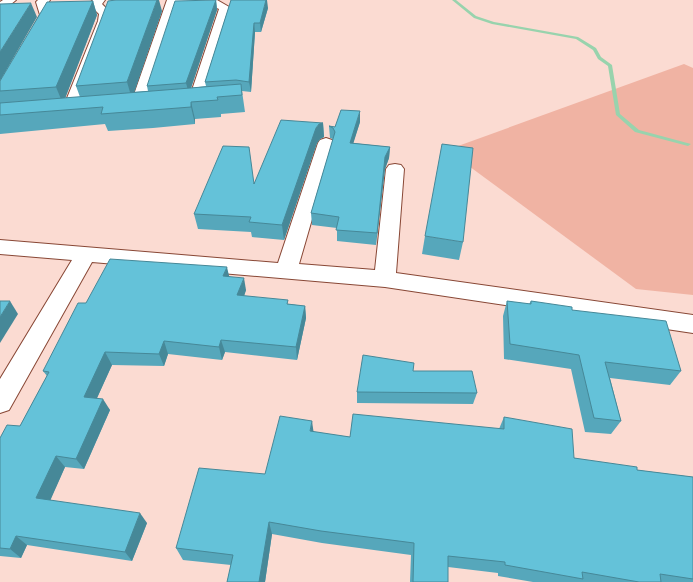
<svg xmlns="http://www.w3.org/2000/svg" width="693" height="582" font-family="'Sofia Sans Condensed',sans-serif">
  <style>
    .green { fill: #f0b3a3 }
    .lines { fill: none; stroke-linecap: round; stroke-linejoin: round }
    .stream { fill: #98d3ad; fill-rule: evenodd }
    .minor-casing { stroke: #884735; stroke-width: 2 }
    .minor { fill: #fff; fill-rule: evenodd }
    .wall { fill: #56a7bb }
    .shaded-wall { fill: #468898 }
    .building { fill: #64c2d9; stroke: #468898 }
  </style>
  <rect width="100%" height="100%" fill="#fbdbd2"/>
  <polygon class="green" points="684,64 693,68 693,295 636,289 447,150"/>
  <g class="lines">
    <polygon class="stream" points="452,0 456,0 476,16 494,22 578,37 596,48 601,57 612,65 620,114 639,130 691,144 688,146 635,132 616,115 608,66 598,59 593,50 576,39 492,24 474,18"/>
    <g class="minor-casing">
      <g id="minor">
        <polygon points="3,0 16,0 4,10 0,11 0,2"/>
        <polygon points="38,0 50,0 48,3 52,15 39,38 35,39 29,35 40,15 36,2"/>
        <polygon points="93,0 105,0 102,4 111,13 110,21 79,108 76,111 66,111 63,108 98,21 99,14 89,4"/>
        <polygon points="167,0 217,0 231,8 203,99 201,102 191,102 189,99 219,9 210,5 178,4 147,103 144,106 134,106 131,103"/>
        <polygon points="326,138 332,140 334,143 299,264 375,270 386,169 389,165 395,164 401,165 404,169 396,273 693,315 693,333 385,287 92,262 9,410 0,413 0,379 72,260 0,254 0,240 278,263 318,143 320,140"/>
      </g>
    </g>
    <use href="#minor" class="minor"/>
  </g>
  <g class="wall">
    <polygon points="216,0 217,10 191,88 206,86 205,82 231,0 268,8 261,32 255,32 251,92 242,91 245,112 221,114 221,117 195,119 195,124 153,128 108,131 105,124 0,134 0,81 93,1 97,15 65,98 80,97 76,86 162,11 134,92 148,91 147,86"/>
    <polygon points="360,122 353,143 390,147 389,158 385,169 376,245 337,241 337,228 312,225 311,213 333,139 330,138 329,126 335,127"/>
    <polygon points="323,123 324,137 320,139 317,143 284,240 252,237 251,232 198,229 194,214 254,183"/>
    <polygon points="425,236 463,242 459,260 422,254"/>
    <polygon points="229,276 246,290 244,296 289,304 305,306 306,318 297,360 225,352 222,360 168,354 164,366 112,365 97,398 110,410 84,469 65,467 50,500 147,523 132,561 27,545 21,558 0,556 0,438 20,426 47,376 43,371 86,303"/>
    <polygon points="507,301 529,304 531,301 572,310 681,371 670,385 610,378 621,421 611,434 585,432 571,369 504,359 503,316"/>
    <polygon points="413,371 477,393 473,404 357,403 357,392"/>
    <polygon points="504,417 574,458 637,470 693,477 693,582 533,582 498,576 498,573 448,567 448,582 410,582 411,555 322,543 272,534 265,582 227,582 231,565 183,560 176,548 265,474 313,432 350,437 499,429"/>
  </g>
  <g class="shaded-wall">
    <polygon points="157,0 159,0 162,11 132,99 127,82"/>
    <polygon points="216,0 217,10 189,94 186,83"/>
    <polygon points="266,0 267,0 268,8 261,32 260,23"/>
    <polygon points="93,1 97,15 63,104 56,87"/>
    <polygon points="31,3 37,17 0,81 0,52"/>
    <polygon points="254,23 255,32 251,92 249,82"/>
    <polygon points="191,102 195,119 195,124 191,107"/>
    <polygon points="360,111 360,122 350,154 350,143"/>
    <polygon points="323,123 324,137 320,139 317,143 284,240 282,225 316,128 319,124"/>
    <polygon points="390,147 389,158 385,169 376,245 377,233 385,157"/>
    <polygon points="227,267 230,280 223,276"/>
    <polygon points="244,278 246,290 240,308 237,295"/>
    <polygon points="10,301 18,314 0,343 0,317"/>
    <polygon points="305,306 306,318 297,360 296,347"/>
    <polygon points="221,340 225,352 222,360 219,347"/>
    <polygon points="164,341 168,354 164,366 159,354"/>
    <polygon points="105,352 112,365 92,409 84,397"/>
    <polygon points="103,399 110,410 84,469 76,459"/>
    <polygon points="312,421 314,435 310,431"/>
    <polygon points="56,456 65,467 47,508 36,498"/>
    <polygon points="140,513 147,523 132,561 125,552"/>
    <polygon points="269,522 272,534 265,582 259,582"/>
    <polygon points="16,536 27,545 21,558 10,549"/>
  </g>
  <g class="building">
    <polygon points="116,0 157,0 127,82 76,86 108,1"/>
    <polygon points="216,0 186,83 147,86 175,1"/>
    <polygon points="231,0 266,0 260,23 254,23 249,82 236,80 205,82"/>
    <polygon points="93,1 56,87 0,91 0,81 47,2"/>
    <polygon points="31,3 0,52 0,4"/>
    <polygon points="241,84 242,95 217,97 218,100 191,102 191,107 101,114 103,107 0,115 0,103"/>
    <polygon points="341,110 360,111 350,143 390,147 385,157 377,233 336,230 339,217 311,213 335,132 333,128 329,126 335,127"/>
    <polygon points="281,120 323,123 319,124 316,128 282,225 249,222 251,217 194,214 223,146 249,147 254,184"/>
    <polygon points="442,144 473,148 463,242 425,236"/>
    <polygon points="110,259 227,267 223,276 244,278 237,295 288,300 287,304 305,306 296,347 221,340 219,347 164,341 159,354 105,352 84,397 103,399 76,459 56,456 36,498 140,513 125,552 16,536 10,549 0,548 0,438 7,425 20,426 49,372 43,371 78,303 86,303"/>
    <polygon points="0,301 10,301 0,317"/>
    <polygon points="507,301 531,304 531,301 572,307 572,310 666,321 681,371 605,362 621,421 594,418 579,355 510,344"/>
    <polygon points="363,355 414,363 413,371 472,371 477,393 357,392"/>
    <polygon points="353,414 504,429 504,417 572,429 574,458 637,467 637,470 693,477 693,579 660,574 661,582 639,582 582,572 583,579 505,565 505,562 448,556 448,582 413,582 414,543 321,531 269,522 259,582 227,582 233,555 176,548 199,468 265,474 280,416 312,421 310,431 350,437"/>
  </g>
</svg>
